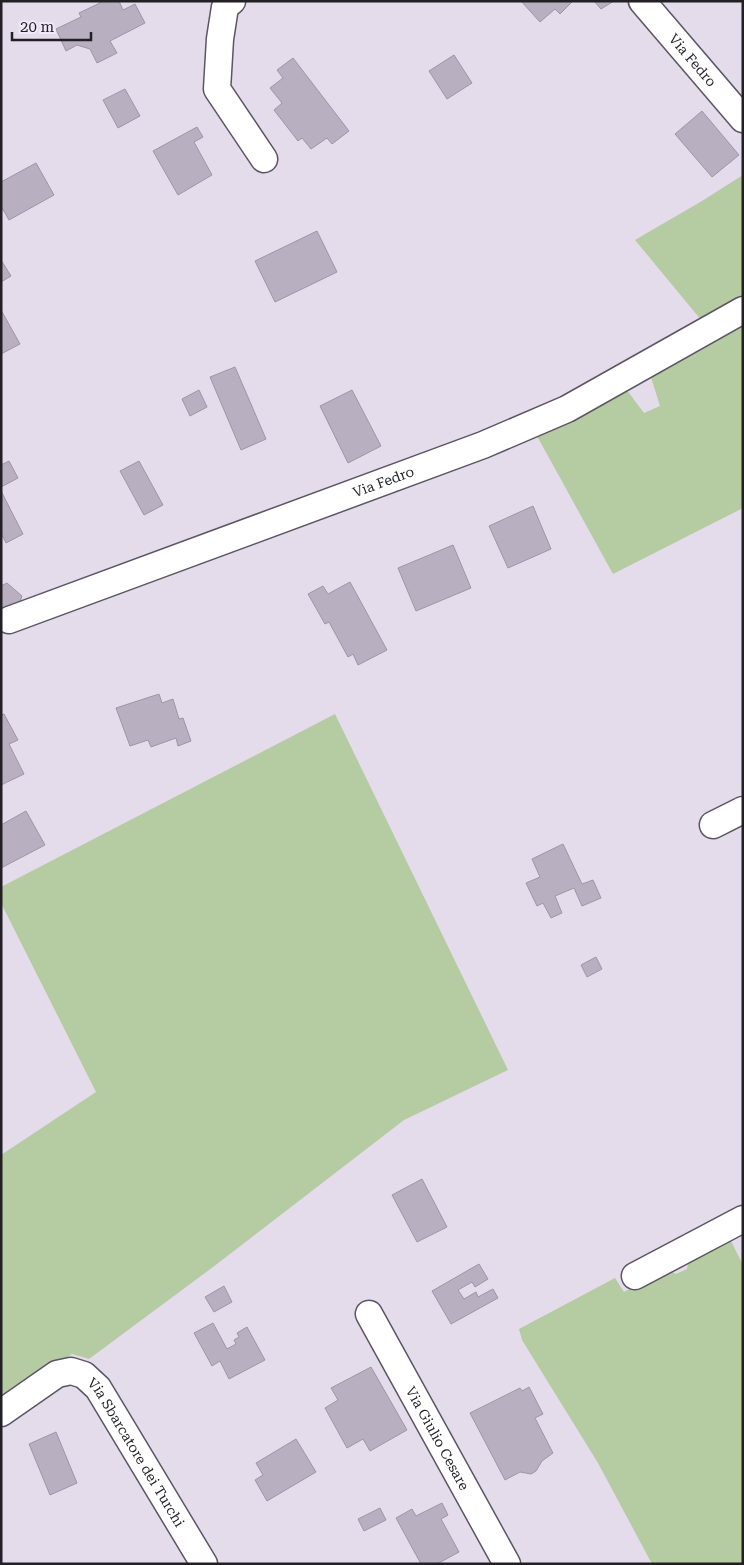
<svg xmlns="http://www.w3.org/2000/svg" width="744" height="1565" font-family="'Roboto Serif',serif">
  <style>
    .green { fill: #b5cba2 }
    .building { fill: #b8b0c0; stroke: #9e95a5 }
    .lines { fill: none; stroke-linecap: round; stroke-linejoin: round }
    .minor-casing { stroke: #5c5563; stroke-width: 29 }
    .minor { stroke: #fff; stroke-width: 26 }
    .labels { text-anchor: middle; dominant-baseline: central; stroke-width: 4; stroke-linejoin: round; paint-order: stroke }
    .street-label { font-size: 14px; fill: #221f25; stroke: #f1e8f9 }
  </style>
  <rect width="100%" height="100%" fill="#e4dbeb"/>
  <g class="green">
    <polygon points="743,175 743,298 702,321 635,240 702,201"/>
    <polygon points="743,320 743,508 613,574 537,436 626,389 644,413 660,406 650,374"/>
    <polygon points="335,714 508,1070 404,1120 213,1267 89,1359 72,1354 1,1403 1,1155 96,1092 1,903 1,887"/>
    <polygon points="729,1237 743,1265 743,1564 652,1564 598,1463 522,1340 519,1329 615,1278 624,1292 666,1269 676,1274 687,1269 689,1258"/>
  </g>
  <g class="building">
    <polygon points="99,1 119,1 123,10 135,4 145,23 110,41 117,53 97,63 90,49 77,45 66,51 56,29 81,17 79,13 100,3"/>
    <polygon points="521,1 573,1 560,14 555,9 540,22"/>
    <polygon points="594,1 614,1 601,9"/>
    <polygon points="454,55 472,83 447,99 429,71"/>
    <polygon points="293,58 349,131 332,144 327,138 311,149 302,138 298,141 274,110 282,103 270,88 283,78 277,70"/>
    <polygon points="125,89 140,116 118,128 103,100"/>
    <polygon points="702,111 739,155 712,177 675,134"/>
    <polygon points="197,127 203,137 194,142 212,175 178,195 153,151"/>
    <polygon points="36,163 54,195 9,220 1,206 1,182"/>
    <polygon points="317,231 337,272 275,302 255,261"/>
    <polygon points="1,260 11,276 1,282"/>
    <polygon points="1,310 20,344 1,354"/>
    <polygon points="235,367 266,439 241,450 210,377"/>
    <polygon points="199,390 207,407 190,416 182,399"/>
    <polygon points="352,390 381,446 348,463 320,406"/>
    <polygon points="9,461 18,478 1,487 1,465"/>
    <polygon points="139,461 163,505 144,515 120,471"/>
    <polygon points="1,491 23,534 6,543 1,533"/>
    <polygon points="533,506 551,549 508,568 489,526"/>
    <polygon points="453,545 471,588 416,611 398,568"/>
    <polygon points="350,582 387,650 358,665 353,654 348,657 329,622 325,624 308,594 323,586 328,594"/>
    <polygon points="7,583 22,596 19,605 1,611 1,586"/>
    <polygon points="159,694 162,703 173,699 179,719 183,718 191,741 178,746 176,738 151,747 148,740 130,746 116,708"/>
    <polygon points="4,714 18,740 9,744 24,774 1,785 1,715"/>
    <polygon points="26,811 45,845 1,868 1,825"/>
    <polygon points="563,844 582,884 593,880 601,898 582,906 574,888 555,896 562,913 551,918 543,903 537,906 526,883 540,877 532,859"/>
    <polygon points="596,957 602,969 587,977 581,965"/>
    <polygon points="422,1179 447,1227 417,1242 392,1195"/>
    <polygon points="479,1264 488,1279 475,1287 472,1282 458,1290 464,1299 476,1292 478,1297 493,1289 498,1298 451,1324 432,1291"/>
    <polygon points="224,1286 232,1302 214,1312 205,1297"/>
    <polygon points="213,1323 227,1349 236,1344 234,1340 239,1337 237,1333 247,1327 265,1360 229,1379 220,1361 212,1366 194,1333"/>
    <polygon points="371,1367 407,1430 370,1451 363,1439 347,1448 325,1408 338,1400 331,1388"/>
    <polygon points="529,1387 543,1414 535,1418 553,1453 542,1461 536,1471 531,1474 520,1472 505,1480 470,1413 520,1388 522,1391"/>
    <polygon points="56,1432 77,1483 50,1495 29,1444"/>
    <polygon points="296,1439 316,1472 267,1501 255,1480 263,1475 256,1463"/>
    <polygon points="442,1503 448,1515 441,1519 459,1552 437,1564 421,1564 396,1518 412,1509 416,1516"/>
    <polygon points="380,1508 386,1520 364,1531 358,1519"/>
  </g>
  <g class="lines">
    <g class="minor-casing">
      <g id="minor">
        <polyline points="232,1 225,7 220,39 217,89 264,159"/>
        <path id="s1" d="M642,1L743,119"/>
        <path id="s2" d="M9,620L483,445L567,409L743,310"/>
        <polyline points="713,825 743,810"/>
        <polyline points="635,1276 743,1219"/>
        <path id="s3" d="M369,1314L507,1564"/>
        <path id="s4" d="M1,1413L57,1374L71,1371L84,1375L98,1388L204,1564"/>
      </g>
    </g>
    <use href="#minor" class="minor"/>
  </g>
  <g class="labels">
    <g class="street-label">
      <text stroke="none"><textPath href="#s1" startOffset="78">Via Fedro</textPath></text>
      <text stroke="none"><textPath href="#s2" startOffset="399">Via Fedro</textPath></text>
      <text stroke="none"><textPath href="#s3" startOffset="142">Via Giulio Cesare</textPath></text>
      <text stroke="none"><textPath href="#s4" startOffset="190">Via Sbarcatore dei Turchi</textPath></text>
    </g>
  </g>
  <rect width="744" height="1565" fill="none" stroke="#221f25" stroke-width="5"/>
  <path d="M12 32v8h79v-8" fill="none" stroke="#221f25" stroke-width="2.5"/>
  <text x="20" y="32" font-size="15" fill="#221f25" stroke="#f1e8f9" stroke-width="4" paint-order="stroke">20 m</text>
</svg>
